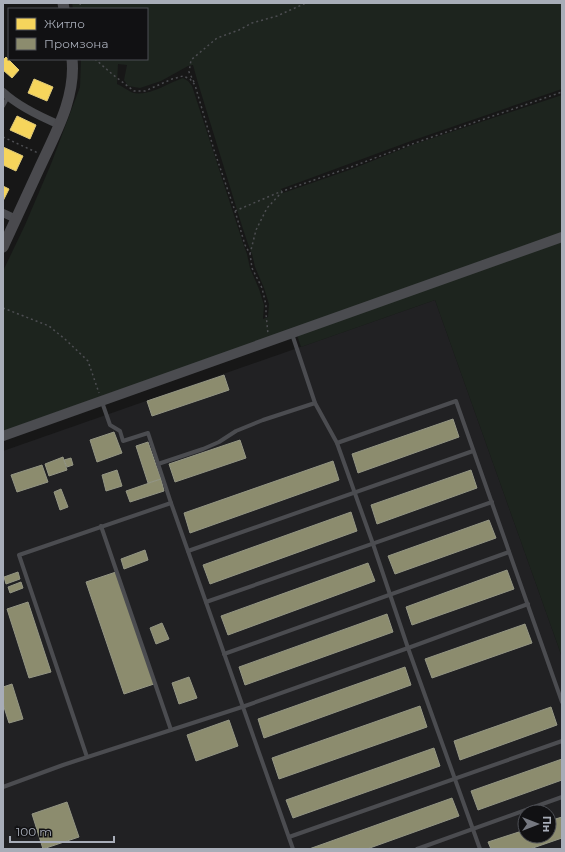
<svg xmlns="http://www.w3.org/2000/svg" width="565" height="852" font-family="Montserrat,sans-serif">
  <style>
    .built { fill: #212123; fill-rule: evenodd }
    .green { fill: #1d241e; fill-rule: evenodd }
    .homes { fill: #f6d55c; stroke: #dfc978 }
    .industry { fill: #8c8c6e; stroke: #949684 }
    .lines { fill: none; stroke-linecap: round; stroke-linejoin: round }
    .path { stroke: #4d4e52; stroke-width: 1.5; stroke-dasharray: 2 3; stroke-linecap: butt }
    .service { stroke: #4b4c50; stroke-width: 4 }
    .minor { stroke: #4b4c50; stroke-width: 8 }
    .tertiary { stroke: #4b4c50; stroke-width: 10 }
    .secondary { stroke: #4a4a4e; stroke-width: 11 }
  </style>
  <rect width="100%" height="100%" fill="#171717"/>
  <path class="built" d="M435,300L562,657V849H3V451ZM525,812H549V836H525Z"/>
  <g class="green">
    <path d="M72,3H562V89L411,141L281,189L283,193L352,169L412,145L562,95V235L3,431V271L25,225L51,164L80,87L81,59H147V9H73ZM118,64L127,65L124,80L128,86L140,88L161,81L188,66L193,65L198,83L242,226L248,244L252,254L255,267L264,288L269,304L268,317L263,319L264,305L259,289L250,268L247,254L244,246L192,86L188,81L183,78C168,83 150,96 134,93C130,92 122,86 117,84Z"/>
    <polygon points="562,241 562,657 435,300 301,347 297,335"/>
  </g>
  <g class="homes">
    <polygon points="6,57 19,70 12,78 3,70 3,60"/>
    <polygon points="34,79 53,87 47,101 28,93"/>
    <polygon points="17,116 36,125 30,139 10,130"/>
    <polygon points="3,147 23,156 16,171 3,165"/>
    <polygon points="3,186 9,189 3,201"/>
  </g>
  <g class="industry">
    <polygon points="224,375 229,390 152,416 147,401"/>
    <polygon points="453,419 459,437 358,473 352,454"/>
    <polygon points="114,432 122,453 97,462 90,440"/>
    <polygon points="240,440 246,458 175,482 169,464"/>
    <polygon points="148,442 161,479 148,483 136,446"/>
    <polygon points="63,457 67,470 49,476 45,464"/>
    <polygon points="71,458 73,465 67,467 64,460"/>
    <polygon points="333,461 339,480 190,533 184,513"/>
    <polygon points="42,465 48,482 17,492 11,475"/>
    <polygon points="117,470 122,486 106,491 102,475"/>
    <polygon points="471,470 477,488 377,524 371,505"/>
    <polygon points="161,479 164,491 130,502 126,491"/>
    <polygon points="61,489 68,507 60,510 54,492"/>
    <polygon points="351,512 357,531 210,584 203,565"/>
    <polygon points="489,520 496,538 395,574 388,556"/>
    <polygon points="145,550 148,560 124,569 121,559"/>
    <polygon points="368,563 375,581 228,635 221,616"/>
    <polygon points="507,570 514,589 412,625 406,607"/>
    <polygon points="18,572 20,579 6,584 4,577"/>
    <polygon points="116,572 154,684 124,694 86,582"/>
    <polygon points="21,582 23,588 10,593 8,587"/>
    <polygon points="28,602 51,672 29,678 7,609"/>
    <polygon points="387,614 393,632 245,685 239,667"/>
    <polygon points="162,623 169,639 156,644 150,628"/>
    <polygon points="525,624 532,643 432,678 425,659"/>
    <polygon points="405,667 411,685 264,738 258,719"/>
    <polygon points="189,677 197,698 179,704 172,683"/>
    <polygon points="12,684 23,719 9,723 3,704 3,687"/>
    <polygon points="420,706 427,727 279,779 272,758"/>
    <polygon points="551,707 557,725 460,760 454,741"/>
    <polygon points="229,720 238,746 196,761 187,735"/>
    <polygon points="434,748 440,766 293,818 286,800"/>
    <polygon points="562,759 562,780 478,810 471,791"/>
    <polygon points="452,798 459,816 367,849 309,849"/>
    <polygon points="67,802 79,837 43,849 32,814"/>
    <polygon points="562,817 562,838 530,849 491,849 488,842 525,830 525,836 549,836 549,821"/>
  </g>
  <g class="lines">
    <g class="path">
      <polyline points="80,3 81,9"/>
      <polyline points="95,59 112,74 134,91 145,91 172,79 183,76 190,79 195,85 214,150 235,211 245,245 250,254 252,268 262,288 266,305 266,314 268,334"/>
      <polyline points="194,82 189,72 191,60 217,38 239,30 252,23 277,16 306,3"/>
      <polyline points="3,137 38,153"/>
      <polyline points="235,211 282,191"/>
      <polyline points="250,254 256,230 267,208 283,191 351,167 412,144 562,92"/>
      <polyline points="3,308 49,326 66,340 88,361 99,393"/>
    </g>
    <g class="service">
      <polyline points="3,106 8,97"/>
      <polyline points="292,334 315,403"/>
      <polyline points="102,402 110,425 120,431 123,441 148,433 171,503 293,849"/>
      <polyline points="337,443 456,401 562,702"/>
      <polyline points="158,464 203,449 219,442 236,431 263,420 315,403 337,443 373,544 408,648 480,849"/>
      <polyline points="101,526 171,730"/>
      <polyline points="188,551 473,451"/>
      <polyline points="206,602 492,502"/>
      <polyline points="224,654 509,552"/>
      <polyline points="87,757 19,555 171,503"/>
      <polyline points="3,787 63,765 242,707 408,648 528,604"/>
      <polyline points="289,837 562,741"/>
      <polyline points="417,849 562,797"/>
    </g>
    <g class="minor">
      <path d="M3,92C18,106 41,117 60,125"/>
      <polyline points="3,213 16,219"/>
    </g>
    <polyline class="tertiary" points="3,436 562,237"/>
    <g class="secondary">
      <polyline points="63,3 64,9"/>
      <path d="M3,247C15,221 27,195 39,169C55,134 76,98 72,59"/>
    </g>
  </g>
  <rect width="565" height="852" fill="none" stroke="#a8adb8" stroke-width="8"/>
  <rect x="8" y="8" width="140" height="52" fill="#111113" stroke="#4d4f55"/>
  <rect x="16" y="18" width="20" height="12" fill="#f6d55c" stroke="#4d4f55"/>
  <text x="44" y="28" font-size="12" fill="#a8adb8">Житло</text>
  <rect x="16" y="38" width="20" height="12" fill="#8c8c6e" stroke="#4d4f55"/>
  <text x="44" y="48" font-size="12" fill="#a8adb8">Промзона</text>
  <g transform="translate(537 824) rotate(90)"><circle r="19" fill="#111113" stroke="#4d4f55"/>
  <path d="M0-3L7 15L0 10L-7 15Z" fill="#757880"/>
  <text y="-6" font-size="11" font-weight="bold" text-anchor="middle" fill="#a8adb8">Пн</text>
  </g>
  <path d="M10 836v6h104v-6" fill="none" stroke="#a8adb8" stroke-width="2"/>
  <text x="16" y="836" font-size="12" fill="#a8adb8" stroke="#111113" stroke-width="3" paint-order="stroke">100 m</text>
</svg>
